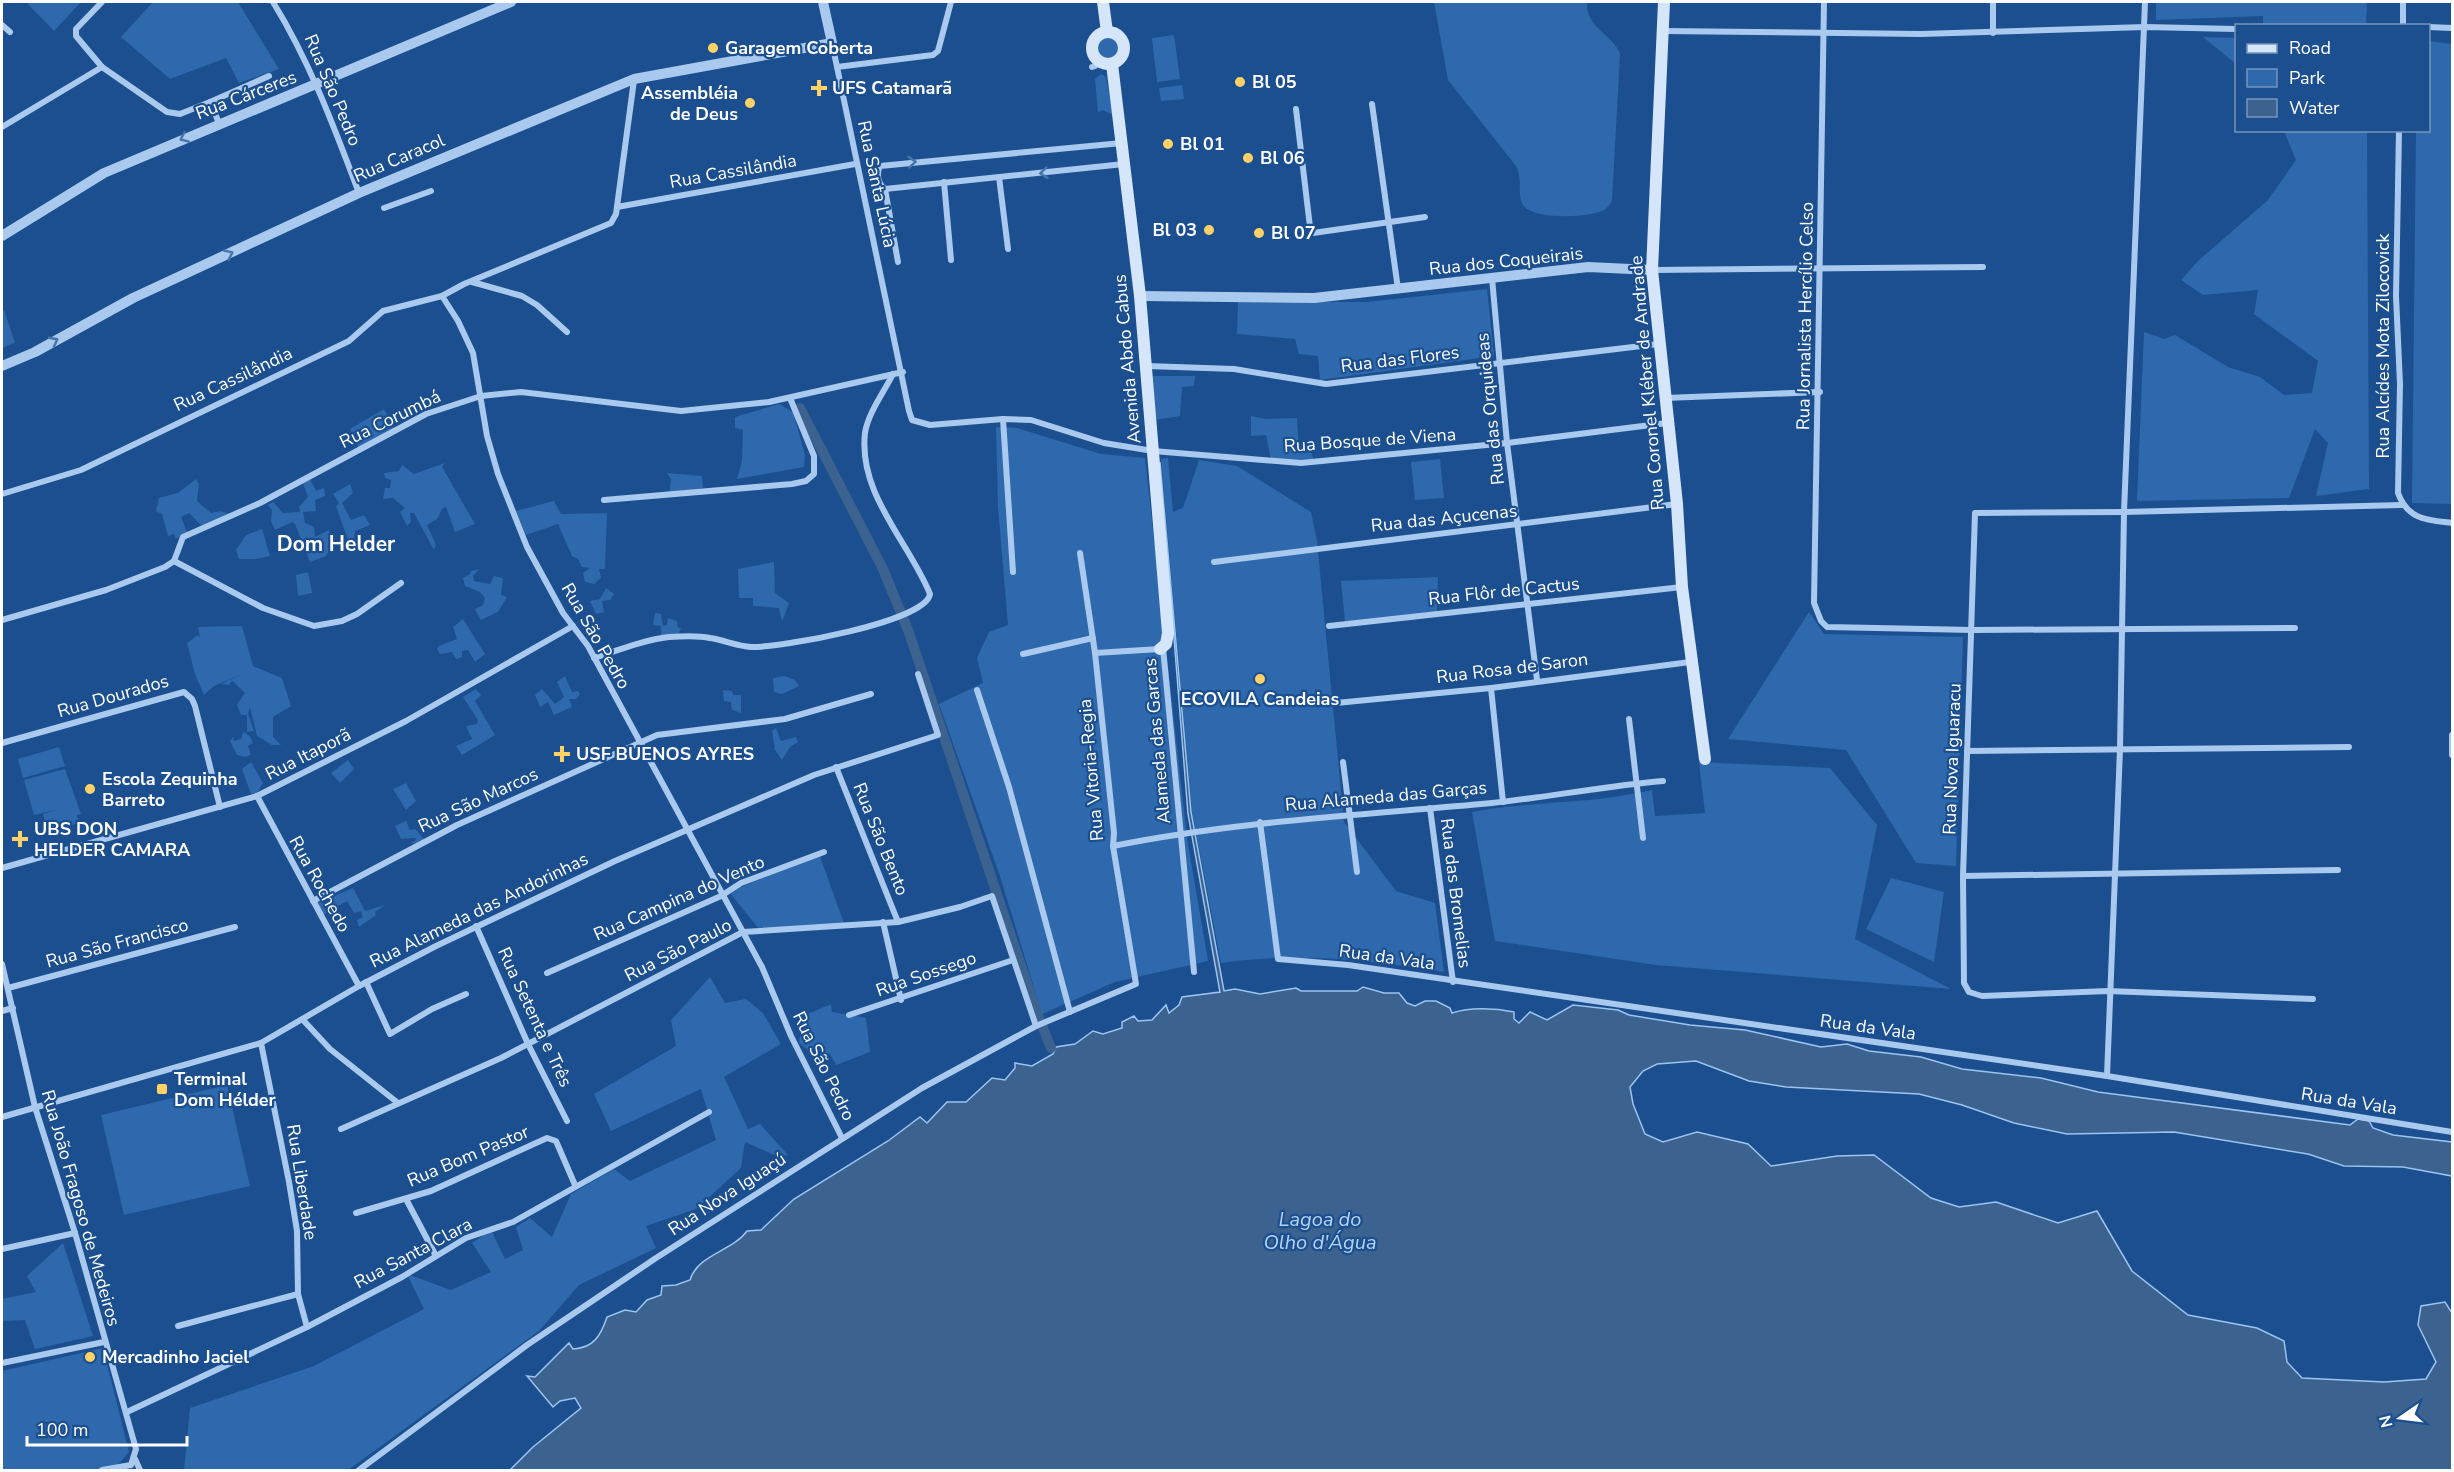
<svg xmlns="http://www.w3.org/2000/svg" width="2454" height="1472" font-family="'Nunito Sans',sans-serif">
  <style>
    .green { fill: #2e69ad }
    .water { fill: #3c6290; stroke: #9cc4f0; stroke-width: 1.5 }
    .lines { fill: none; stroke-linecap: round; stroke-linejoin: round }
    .canal { stroke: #3c6290; stroke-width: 10 }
    .minor { stroke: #a9c9ee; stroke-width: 6 }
    .tertiary { stroke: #a9c9ee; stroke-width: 10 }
    .secondary { stroke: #d6e6fa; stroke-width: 12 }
    .oneway { stroke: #4674ac }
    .poi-dot { fill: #ffd166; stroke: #1b4f8f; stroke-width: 2 }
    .labels { text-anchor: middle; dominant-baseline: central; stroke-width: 4.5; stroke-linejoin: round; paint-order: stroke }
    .poi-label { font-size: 18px; font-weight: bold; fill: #fff; stroke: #1b4f8f; text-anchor: start }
    .street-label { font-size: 18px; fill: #fff; stroke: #1b4f8f }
    .water-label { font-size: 20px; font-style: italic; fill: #b5d3f5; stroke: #1b4f8f }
    .quarter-label { font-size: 21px; font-weight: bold; fill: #fff; stroke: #1b4f8f }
  </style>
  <rect width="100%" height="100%" fill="#1b4f8f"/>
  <g class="green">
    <polygon points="26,2 81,2 54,31"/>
    <polygon points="153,2 238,2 279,69 239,83 226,58 170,79 121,37"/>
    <path d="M1434,2H1587C1585,28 1613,34 1620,54L1612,201C1612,202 1607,208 1606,209C1592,218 1529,221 1522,203C1517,191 1523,180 1516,166L1448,80Z"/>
    <polygon points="2156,2 2367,2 2366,25 2263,25 2263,16 2156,20"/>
    <polygon points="1174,35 1180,79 1157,82 1152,38"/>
    <circle cx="1108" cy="48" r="12"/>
    <polygon points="2203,37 2236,38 2236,64"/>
    <polygon points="2429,41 2452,44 2452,504 2412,503 2416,131 2428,130"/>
    <polygon points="1101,74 1106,77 1113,115 1103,110 1098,112 1095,79"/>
    <polygon points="1182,85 1184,99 1161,101 1159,88"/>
    <polygon points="2284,131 2367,131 2369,489 2316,496 2328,443 2315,429 2289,498 2137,501 2144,332 2164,339 2175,335 2228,367 2260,377 2284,395 2312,393 2318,361 2254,314 2258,290 2203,295 2181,280 2198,261 2268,200 2296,160"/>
    <polygon points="1487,289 1494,356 1320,380 1318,356 1299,354 1295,339 1237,334 1238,302 1367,302"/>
    <polygon points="4,310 15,343 2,348 2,311"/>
    <polygon points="1151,376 1195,376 1194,386 1182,387 1180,416 1155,420"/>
    <polygon points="779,404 793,412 805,455 804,467 737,479 742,461 743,430 735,428 735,417"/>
    <polygon points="384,409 394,429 359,448 350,429"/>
    <polygon points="1251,416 1266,419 1297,418 1299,453 1311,452 1314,461 1271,460 1266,435 1251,436"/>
    <polygon points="996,427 1017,428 1101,454 1145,458 1187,838 1208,961 1115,982 1042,1014 1000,876 939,704 983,683 977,658 989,632 1008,625 998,507"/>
    <path d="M1168,458L1173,512L1183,508L1199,460L1237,466L1311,512L1317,541L1344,822L1396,891L1435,903L1444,972C1370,960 1295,952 1221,963L1192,812L1161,459Z"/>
    <polygon points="1440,459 1444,498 1415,500 1411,462"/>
    <polygon points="445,463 442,467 475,524 455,532 446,507 442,509 437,519 427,525 436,545 434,550 414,513 410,513 411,522 407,526 400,512 405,508 393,498 383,499 385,488 390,488 391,480 385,478 384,473 399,471 402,465 414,474"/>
    <polygon points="667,473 702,476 703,488 669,495 671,479"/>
    <polygon points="196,479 199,484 197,501 211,513 220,511 230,514 202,526 189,513 181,517 187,532 176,539 174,534 168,536 162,514 156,511 159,498 178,493"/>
    <polygon points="310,479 316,491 324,488 325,496 315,500 316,511 303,512 305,523 314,527 315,537 329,530 331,548 326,556 310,562 295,524 292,522 275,530 271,521 272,510 268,505 273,502 283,513 300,512 299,507 308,497 303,483"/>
    <polygon points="350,484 353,493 342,503 351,520 364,515 370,525 355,531 354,540 348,540 336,506 339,503 333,494"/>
    <polygon points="554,501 561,514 607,513 605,569 599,569 601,578 594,584 585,582 583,573 590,568 582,567 578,559 572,556 558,524 526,535 516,511"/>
    <polygon points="262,529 270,556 256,559 239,559 236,550 246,535"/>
    <polygon points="774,562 775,593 789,603 782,622 779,608 753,606 753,598 739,598 738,569"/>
    <polygon points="479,569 473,576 474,581 490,584 494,576 503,578 501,595 507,597 498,612 481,620 475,609 483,605 485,598 480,592 465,586 463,578 470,574 471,571"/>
    <polygon points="308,572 312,593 298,596 296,575"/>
    <polygon points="1438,577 1437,612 1345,622 1341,581"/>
    <polygon points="606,588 614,594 610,600 602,601 604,612 596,614 590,601 600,599"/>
    <polygon points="1809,612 1824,634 1963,637 1956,866 1916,863 1846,750 1728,739"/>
    <polygon points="655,613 661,614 663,626 667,625 668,618 677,621 678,628 681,628 678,635 661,637 661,626 653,625"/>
    <polygon points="463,619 485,654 475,662 468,650 462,651 462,657 456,659 452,652 440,654 437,649 439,646 457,639 453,627"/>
    <polygon points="242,626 253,666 282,678 291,706 273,717 273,737 281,745 272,745 257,736 250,707 248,714 254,731 247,732 247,715 241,715 237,705 245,693 233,681 230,682 230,685 221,684 242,674 214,686 204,695 195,674 187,643 198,635 200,638 198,627"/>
    <polygon points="565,676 572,692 578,691 580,694 576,699 569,699 572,707 554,715 548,702 540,707 535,695 542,689 555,704 564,697 557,682"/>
    <polygon points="785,676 795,680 799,686 782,694 774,692 773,678"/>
    <polygon points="476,689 481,695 475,701 495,735 462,755 456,746 472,739 466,726 477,724 478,720 463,697"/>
    <polygon points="723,690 732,691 733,695 741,695 741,713 732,710 731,702 724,701"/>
    <polygon points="776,728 781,741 796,737 798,742 790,747 782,760 775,750 772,731"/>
    <polygon points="243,732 250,736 253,743 248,746 251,755 245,757 237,755 230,741 233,737 234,741 241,739"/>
    <polygon points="59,747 65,766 23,778 18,759"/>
    <polygon points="348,760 354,769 340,783 331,773"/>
    <polygon points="251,762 263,783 257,793 251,794 242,769"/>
    <path d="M1699,762L1830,768L1877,825L1855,939L1951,989L1656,965L1495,941L1472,812C1532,801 1593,804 1652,790L1655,816L1705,813Z"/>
    <polygon points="65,769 81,814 77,815 79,823 48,832 43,814 59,809 34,815 24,780"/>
    <polygon points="406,783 416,801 406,810 393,789"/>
    <polygon points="406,821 410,830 415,829 424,839 419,844 410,843 415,841 416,838 401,839 395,826"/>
    <polygon points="819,854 845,926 758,928 731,894 739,888"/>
    <polygon points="1891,878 1944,892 1934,962 1866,929"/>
    <polygon points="353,888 365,911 385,905 375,912 376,915 359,927 357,920 363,917 361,911 354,913 347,901 323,915 317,903"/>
    <polygon points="710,977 725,1003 746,999 763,1013 781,1044 724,1077 748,1129 760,1124 788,1155 779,1157 745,1142 741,1168 696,1209 646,1226 656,1248 579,1285 539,1331 348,1470 184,1470 190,1408 314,1366 424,1309 407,1274 451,1290 491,1272 472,1243 491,1230 505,1259 523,1250 516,1227 530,1218 552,1237 571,1194 614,1169 630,1181 716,1140 701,1089 611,1131 594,1094 676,1046 671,1020"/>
    <polygon points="831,1004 832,1012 866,1018 870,1052 836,1065 830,1054 813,1054 799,1043 803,1016"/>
    <polygon points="227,1085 250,1186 124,1215 101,1115"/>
    <polygon points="63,1243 93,1336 35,1349 25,1320 2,1321 2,1299 36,1292 27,1276"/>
    <polygon points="103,1348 129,1452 115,1468 100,1470 2,1470 2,1371"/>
  </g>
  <path class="water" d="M1160,462L1191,812L1224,991L1235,989L1260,994L1296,988L1301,991H1357L1363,987L1384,993H1399L1407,1003L1415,1006L1425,1001H1436L1450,1008L1452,1013C1470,1007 1495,1008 1514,1012V1019L1519,1023L1530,1012L1547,1020L1573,1005L1618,1010L1629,1015L1690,1025L1745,1030L1821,1047L1847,1044L1869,1051L1921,1057L1962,1069L2041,1078L2098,1092L2350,1125L2358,1119L2369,1121L2373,1128L2393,1135L2452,1142V1176L2403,1167L2344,1166L2308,1154L2174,1132L2067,1134L2014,1123L1962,1105L1919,1094L1786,1087L1749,1081L1696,1061L1657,1064L1643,1071L1630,1087L1633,1104L1645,1134L1663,1142L1697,1132L1748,1144L1771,1166L1837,1156L1874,1155L1931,1198L1959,1207L1996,1202L2058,1223L2097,1211L2132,1271L2188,1315L2257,1328L2284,1341L2287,1362L2302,1378L2384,1382L2426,1379L2436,1362L2418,1325L2421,1306L2445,1302L2452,1313V1470H510L533,1447L581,1408L575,1398L560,1401L553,1407L527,1376L535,1377L569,1343L573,1349C594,1348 601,1335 607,1317L625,1310L636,1312L647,1300L661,1295L662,1286L676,1285L690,1280C698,1254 733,1251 747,1231L761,1230L794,1199L888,1141L920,1117L927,1123L947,1102H966L992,1078L1005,1080L1015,1068V1063L1032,1066L1053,1054L1056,1047L1075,1044L1093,1031L1103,1034L1122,1028V1022L1134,1016L1138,1021L1152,1020L1166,1005L1169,1013L1179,1005L1182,997L1220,992L1188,814Z"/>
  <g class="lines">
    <polyline class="canal" points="800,408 883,569 908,630 1037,1013 1051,1048"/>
    <g class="minor">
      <polyline points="102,2 76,29 76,36 102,67 167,112 180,114 210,102 219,123"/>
      <path d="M273,2C310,62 334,127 359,193"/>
      <polyline points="1824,2 1814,603 1821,621 1827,627 1973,630 2295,628"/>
      <polyline points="1993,2 1993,33"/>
      <polyline points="2403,2 2403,26"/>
      <polyline points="2,25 10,32"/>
      <polyline points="2428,27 2452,28"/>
      <polyline points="1663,31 1921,34 2145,27 2236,29"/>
      <polyline points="832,43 909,411 912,420 930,425 1003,419 1031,420 1104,443 1153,451 1301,463 1507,443 1667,423"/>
      <polyline points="837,67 933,55 938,51 951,2"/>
      <polyline points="1092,67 1095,66 1097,60"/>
      <polyline points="210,102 269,76"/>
      <polyline points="1372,104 1398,289"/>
      <polyline points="1296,109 1310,227 1313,233 1425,217"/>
      <polyline points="2,127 102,67"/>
      <path d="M2399,130L2396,296L2400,384L2398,493C2408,520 2427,520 2452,523"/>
      <polyline points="999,177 1008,249"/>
      <polyline points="944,182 951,260"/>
      <polyline points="885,189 1124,164"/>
      <polyline points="617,207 855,164"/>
      <polyline points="384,208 431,191"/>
      <path d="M898,262L885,189C878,184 876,174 880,166L1122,143"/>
      <polyline points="1652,270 1983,267"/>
      <polyline points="1492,278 1507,443 1537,680"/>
      <polyline points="472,282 522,296 537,305 567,332"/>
      <polyline points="442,296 458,321 473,353 487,436 498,474 527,547 563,613 588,646 762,967 791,1036 842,1138"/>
      <polyline points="1147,366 1234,369 1326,384 1658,344"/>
      <polyline points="1665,398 1820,392"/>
      <polyline points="1003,419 1013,572"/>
      <polyline points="2,494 81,470 349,341 383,311 442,296 464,284 611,223 616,214 634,80"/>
      <polyline points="604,500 792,484 806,481 814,474 814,456 790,398"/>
      <polyline points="174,561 263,608 314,626 342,621 357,614 401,583"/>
      <polyline points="1214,562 1677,504"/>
      <polyline points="2,620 106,590 165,567 174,561 183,537 260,503 426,414 481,396 521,392 681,411 769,402 903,372"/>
      <polyline points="1329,626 1682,587"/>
      <polyline points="1163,648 1194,972"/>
      <polyline points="1095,653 1160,649"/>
      <polyline points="1023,654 1093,638"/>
      <path d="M594,658C619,650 643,640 669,637C683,636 697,635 710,638C724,640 737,646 751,647C779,648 926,622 930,594C909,542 858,494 865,433C868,413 884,392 893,374"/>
      <polyline points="1491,688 1503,802"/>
      <polyline points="977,690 1009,787 1070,1012"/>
      <polyline points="1336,703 1491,688 1690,662"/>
      <polyline points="1629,719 1643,838"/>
      <polyline points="2452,735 2452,755"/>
      <polyline points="2,743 184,692 192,699 195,706 220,807"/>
      <polyline points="1967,751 2349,747"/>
      <polyline points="1343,762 1357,872"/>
      <polyline points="836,767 898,922"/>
      <polyline points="257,796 359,986"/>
      <polyline points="1430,808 1453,982"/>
      <polyline points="1260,822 1278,959 1348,965 2107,1076 2452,1132"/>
      <path d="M1113,846C1238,821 1364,815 1492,803C1549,797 1605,786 1663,781"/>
      <polyline points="2,868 257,796 406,721 573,626"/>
      <polyline points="1963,876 2338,870"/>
      <polyline points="313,901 457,825 657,735 785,719 871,694"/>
      <polyline points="883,922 901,1000"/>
      <polyline points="476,926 528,1044 567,1121"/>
      <polyline points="2,964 35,1107 75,1233 136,1449 131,1465 102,1470"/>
      <polyline points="547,973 721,896 741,883 824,852"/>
      <polyline points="366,982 390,1034 432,1009 466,994"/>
      <polyline points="8,988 235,927"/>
      <polyline points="2313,999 2108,991 1982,996 1969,992 1964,983 1963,876 1975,513 2124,512 2402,505"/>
      <polyline points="2,1011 13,1008"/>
      <polyline points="849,1015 1013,960"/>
      <polyline points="303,1020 330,1049 398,1103"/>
      <polyline points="261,1043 289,1182 297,1231 298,1294 307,1327"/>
      <polyline points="2107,1076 2120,749 2124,512 2145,2"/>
      <polyline points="2,1117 261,1043 359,986 436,946 615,861 814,775 938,735 918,674"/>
      <polyline points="341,1129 501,1058 743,932 898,922 960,907 992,896 1036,1026"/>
      <polyline points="406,1199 436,1256"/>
      <polyline points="356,1213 431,1191 547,1138 556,1141 575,1185"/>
      <polyline points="2,1249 75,1233"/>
      <polyline points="178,1326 298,1294"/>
      <polyline points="2,1363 104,1342"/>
      <polyline points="127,1412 307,1327 402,1277 466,1238 513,1222 709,1112"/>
      <polyline points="135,1459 140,1470"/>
      <polyline points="359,1470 527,1345 656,1258 922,1088 1036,1026 1136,984 1113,846 1114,833 1095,653 1080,553"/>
    </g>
    <g class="tertiary">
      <polyline points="2,236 104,173 511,2"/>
      <polyline points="1140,296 1314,298 1588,267 1652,270"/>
      <polyline points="2,366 35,352 133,298 359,193 634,79 832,43 823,2"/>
    </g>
    <g class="secondary">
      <polyline points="1103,2 1107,32"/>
      <polyline points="1664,2 1652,270 1677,504 1682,587 1705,759"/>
      <circle cx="1108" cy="48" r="16"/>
      <polyline points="1112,64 1140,296 1168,633 1166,644 1160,649"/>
    </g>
  </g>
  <defs><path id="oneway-chevron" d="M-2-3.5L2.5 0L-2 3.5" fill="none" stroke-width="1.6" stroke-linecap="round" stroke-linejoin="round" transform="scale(1.5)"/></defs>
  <g class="oneway">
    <use href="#oneway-chevron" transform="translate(184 138) rotate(156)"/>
    <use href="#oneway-chevron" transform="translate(912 162) rotate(-5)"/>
    <use href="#oneway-chevron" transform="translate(1044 173) rotate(174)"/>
    <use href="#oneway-chevron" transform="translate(229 254) rotate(-25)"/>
    <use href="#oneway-chevron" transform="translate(54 341) rotate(-28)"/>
  </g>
  <g class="poi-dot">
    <circle cx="713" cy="48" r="6"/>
    <circle cx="1240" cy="82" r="6"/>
    <path d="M816 79h6v6h6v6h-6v6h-6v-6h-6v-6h6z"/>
    <circle cx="750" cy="103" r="6"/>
    <circle cx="1168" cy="144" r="6"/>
    <circle cx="1248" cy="158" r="6"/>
    <circle cx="1209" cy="230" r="6"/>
    <circle cx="1259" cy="233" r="6"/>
    <circle cx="1260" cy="679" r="6"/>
    <path d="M559 745h6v6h6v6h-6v6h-6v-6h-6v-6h6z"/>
    <circle cx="90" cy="789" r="6"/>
    <path d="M17 830h6v6h6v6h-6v6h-6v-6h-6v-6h6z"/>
    <rect x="156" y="1083" width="12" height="12" rx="3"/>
    <circle cx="90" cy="1357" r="6"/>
  </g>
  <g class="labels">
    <g class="poi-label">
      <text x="725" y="48">Garagem Coberta</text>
      <text x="1252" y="82">Bl 05</text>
      <text x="832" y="88">UFS Catamarã</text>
      <text x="738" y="93" text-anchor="end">Assembléia<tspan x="738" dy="21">de Deus</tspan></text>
      <text x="1180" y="144">Bl 01</text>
      <text x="1260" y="158">Bl 06</text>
      <text x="1197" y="230" text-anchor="end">Bl 03</text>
      <text x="1271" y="233">Bl 07</text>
      <text x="1260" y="699" text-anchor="middle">ECOVILA Candeias</text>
      <text x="576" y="754">USF BUENOS AYRES</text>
      <text x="102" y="779">Escola Zequinha<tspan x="102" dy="21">Barreto</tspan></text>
      <text x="34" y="829">UBS DON<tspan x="34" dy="21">HELDER CAMARA</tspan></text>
      <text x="174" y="1079">Terminal<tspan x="174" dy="21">Dom Hélder</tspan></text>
      <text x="102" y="1357">Mercadinho Jaciel</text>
    </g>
    <g class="street-label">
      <text transform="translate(333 90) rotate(67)">Rua São Pedro</text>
      <text transform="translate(246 95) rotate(-21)">Rua Cárceres</text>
      <text transform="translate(399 158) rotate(-23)">Rua Caracol</text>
      <text transform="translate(733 171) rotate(-10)">Rua Cassilândia</text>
      <text transform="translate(877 184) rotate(78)">Rua Santa Lúcia</text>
      <text transform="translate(1506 261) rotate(-6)">Rua dos Coqueirais</text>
      <text transform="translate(1805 316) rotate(-89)">Rua Jornalista Hercílio Celso</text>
      <text transform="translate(2383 346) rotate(-90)">Rua Alcídes Mota Zilocovick</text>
      <text transform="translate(1127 359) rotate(-95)">Avenida Abdo Cabus</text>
      <text transform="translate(1400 359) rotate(-7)">Rua das Flores</text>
      <text transform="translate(233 379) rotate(-25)">Rua Cassilândia</text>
      <text transform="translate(1647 383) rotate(-95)">Rua Coronel Kléber de Andrade</text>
      <text transform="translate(1490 409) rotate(-96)">Rua das Orquideas</text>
      <text transform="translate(390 419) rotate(-26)">Rua Corumbá</text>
      <text transform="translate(1370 440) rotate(-4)">Rua Bosque de Viena</text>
      <text transform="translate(1444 518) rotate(-6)">Rua das Açucenas</text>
      <text transform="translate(1504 591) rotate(-6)">Rua Flôr de Cactus</text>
      <text transform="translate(596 636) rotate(60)">Rua São Pedro</text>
      <text transform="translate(1512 668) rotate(-7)">Rua Rosa de Saron</text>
      <text transform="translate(113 696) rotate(-16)">Rua Dourados</text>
      <text transform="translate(1157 741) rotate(-95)">Alameda das Garcas</text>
      <text transform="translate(308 754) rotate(-27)">Rua Itaporã</text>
      <text transform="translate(1952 759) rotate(-88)">Rua Nova Iguaracu</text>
      <text transform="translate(1091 770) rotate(-95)">Rua Vitoria-Regia</text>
      <text transform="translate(1386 796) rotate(-5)">Rua Alameda das Garças</text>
      <text transform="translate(478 800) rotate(-25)">Rua São Marcos</text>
      <text transform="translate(881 839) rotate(68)">Rua São Bento</text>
      <text transform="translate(320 884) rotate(61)">Rua Rochedo</text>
      <text transform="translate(1456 893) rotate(83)">Rua das Bromelias</text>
      <text transform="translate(679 898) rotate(-24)">Rua Campina do Vento</text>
      <text transform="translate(479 910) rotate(-26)">Rua Alameda das Andorinhas</text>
      <text transform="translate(117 943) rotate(-15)">Rua São Francisco</text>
      <text transform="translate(678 950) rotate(-27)">Rua São Paulo</text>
      <text transform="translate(1387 957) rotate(8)">Rua da Vala</text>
      <text transform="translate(926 974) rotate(-19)">Rua Sossego</text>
      <text transform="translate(535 1017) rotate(65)">Rua Setenta e Três</text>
      <text transform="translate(1868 1027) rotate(8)">Rua da Vala</text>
      <text transform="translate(824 1066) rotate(64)">Rua São Pedro</text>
      <text transform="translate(2349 1101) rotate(9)">Rua da Vala</text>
      <text transform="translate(468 1156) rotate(-23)">Rua Bom Pastor</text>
      <text transform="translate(302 1182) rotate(81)">Rua Liberdade</text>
      <text transform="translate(727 1194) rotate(-33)">Rua Nova Iguaçú</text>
      <text transform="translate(81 1208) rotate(74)">Rua João Fragoso de Medeiros</text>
      <text transform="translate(413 1253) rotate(-28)">Rua Santa Clara</text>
    </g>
    <g class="water-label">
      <text x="1320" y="1219">Lagoa do<tspan x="1320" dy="23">Olho d'Água</tspan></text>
    </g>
    <g class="quarter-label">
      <text x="336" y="544">Dom Helder</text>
    </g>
  </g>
  <rect width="2454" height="1472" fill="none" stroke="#ffffff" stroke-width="6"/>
  <rect x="2235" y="24" width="195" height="108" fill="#1b4f8f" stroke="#7695bc" stroke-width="1.5"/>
  <rect x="2247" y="44" width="30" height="9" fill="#d6e6fa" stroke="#7695bc" stroke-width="1.5"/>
  <text x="2289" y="54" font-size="18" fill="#ffffff">Road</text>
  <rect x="2247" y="69" width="30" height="18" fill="#2e69ad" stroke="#7695bc" stroke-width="1.5"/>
  <text x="2289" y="84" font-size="18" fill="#ffffff">Park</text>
  <rect x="2247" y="99" width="30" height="18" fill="#3c6290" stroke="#7695bc" stroke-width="1.5"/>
  <text x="2289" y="114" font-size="18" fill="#ffffff">Water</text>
  <g transform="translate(2400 1418) rotate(256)" stroke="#1b4f8f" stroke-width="4.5" paint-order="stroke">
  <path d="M0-4.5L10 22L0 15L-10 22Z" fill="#ffffff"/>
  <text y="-9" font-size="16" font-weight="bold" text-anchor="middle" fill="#ffffff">N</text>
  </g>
  <path d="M27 1436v9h160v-9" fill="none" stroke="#ffffff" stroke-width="3"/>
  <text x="36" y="1436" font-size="18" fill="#ffffff" stroke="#1b4f8f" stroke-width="4.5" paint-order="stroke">100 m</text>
</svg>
